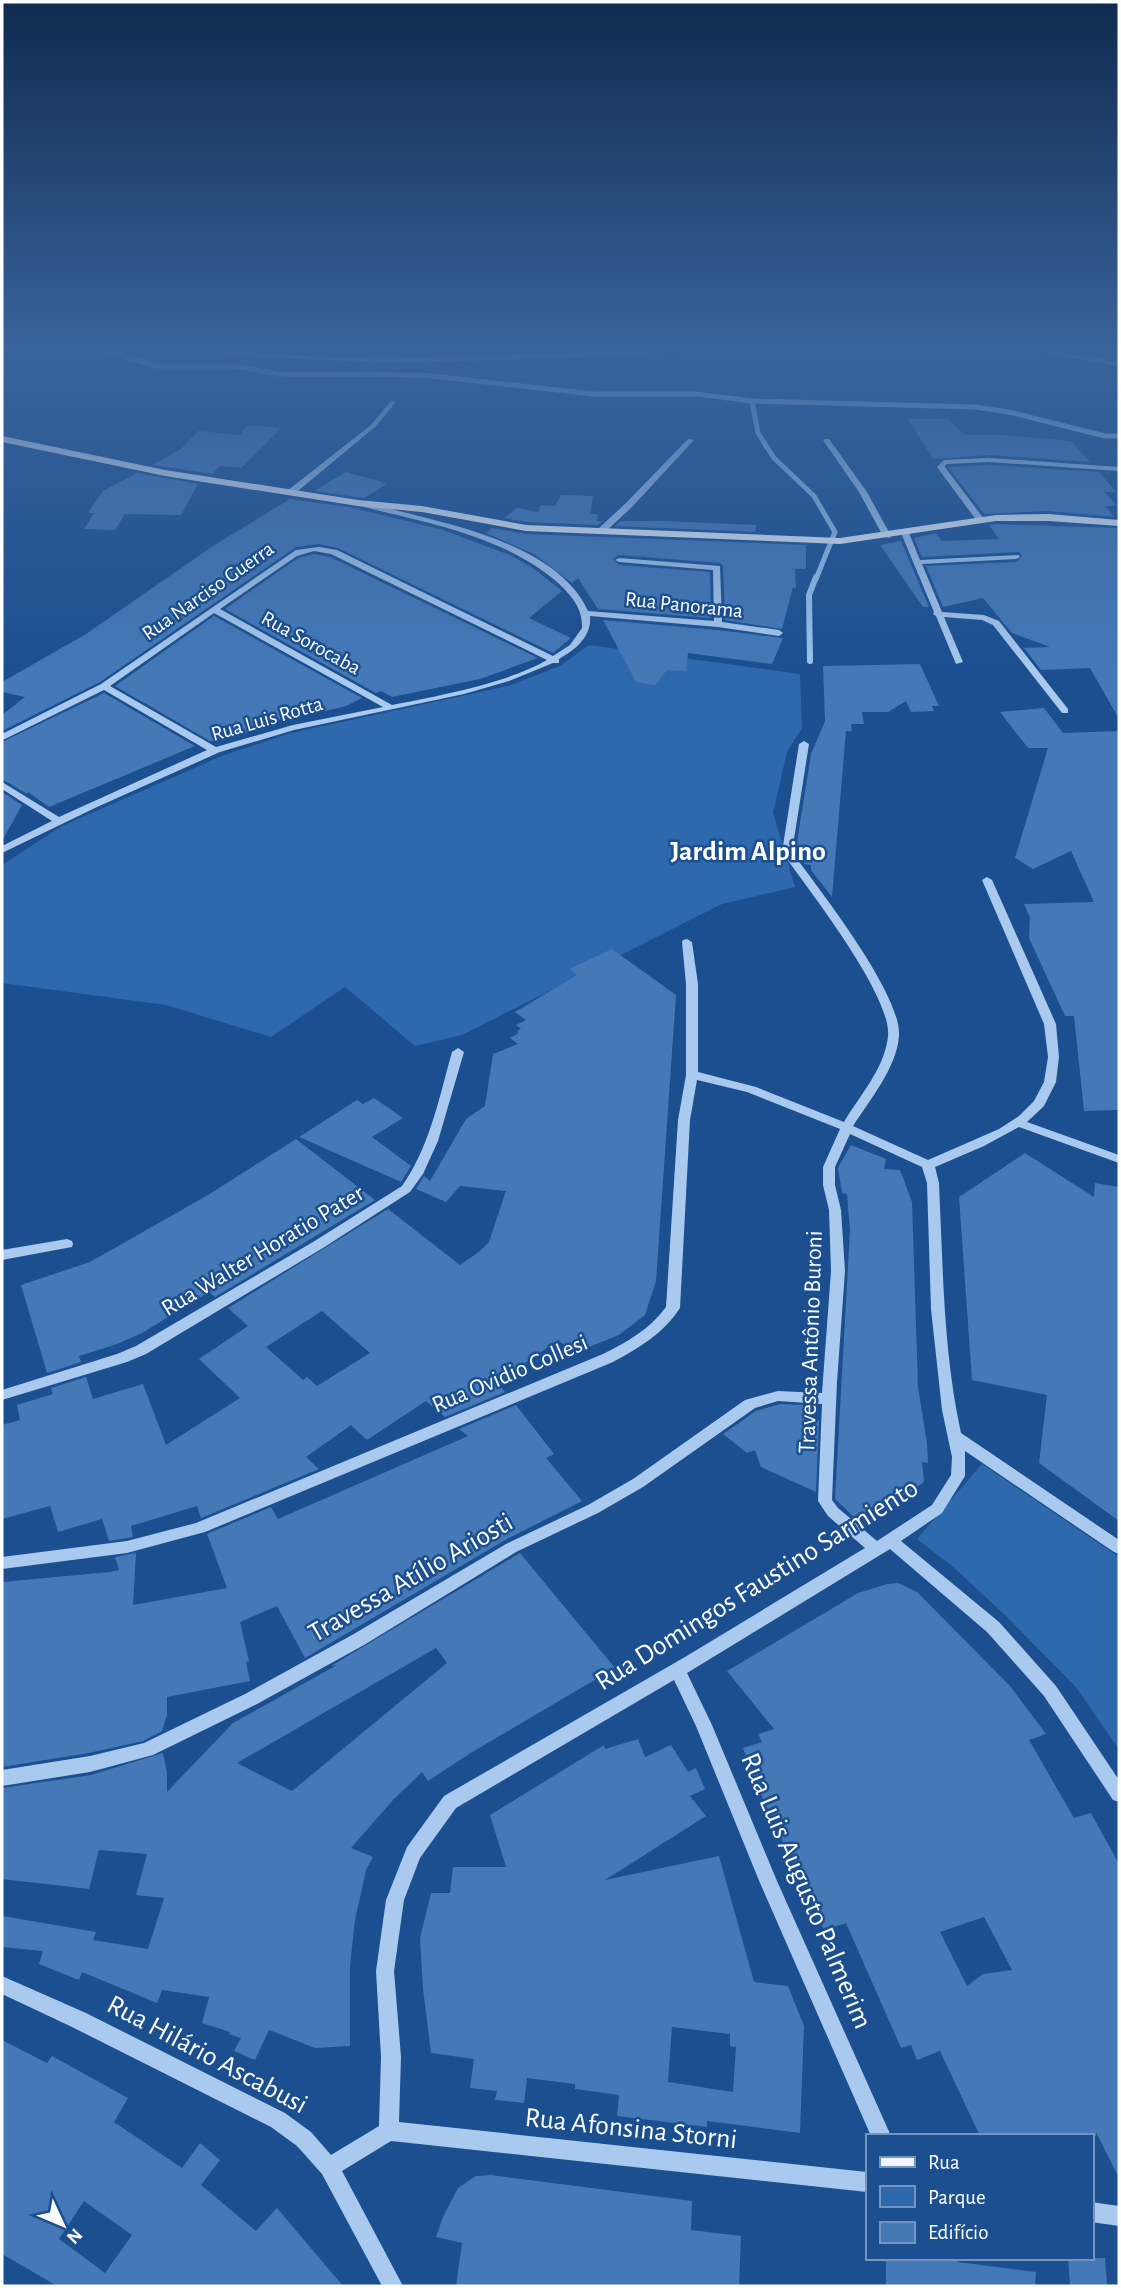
<svg xmlns="http://www.w3.org/2000/svg" width="1121" height="2288" font-family="'Alegreya Sans',sans-serif">
  <style>
    .green { fill: #2e69ad }
    .lines { fill: none; stroke-linecap: round; stroke-linejoin: round }
    .stream-far1 { stroke: #9cc4f0; stroke-width: 5 }
    .stream { stroke: #9cc4f0; stroke-width: 6 }
    .building { fill: #4478b7; fill-rule: evenodd }
    .minor { fill: #a9c9ee; fill-rule: evenodd }
    .major { fill: #f0f6ff; fill-rule: evenodd }
    .labels { text-anchor: middle; dominant-baseline: central; stroke-width: 5; stroke-linejoin: round; paint-order: stroke }
    .far-street-label { font-size: 21px; fill: #fff; stroke: #1b4f8f }
    .street-label { font-size: 24px; fill: #fff; stroke: #1b4f8f }
    .quarter-label { font-size: 28px; font-weight: bold; fill: #fff; stroke: #1b4f8f }
    .near-street-label { font-size: 28px; fill: #fff; stroke: #1b4f8f }
  </style>
  <rect width="100%" height="100%" fill="#1b4f8f"/>
  <g class="green">
    <polygon points="589,645 800,674 802,728 787,752 773,813 795,887 722,904 462,1035 415,1046 345,987 271,1037 166,1005 2,983 2,865 62,826 224,755 291,733 508,686 560,666"/>
    <polygon points="982,1464 1119,1557 1119,1749 1075,1686 1005,1615 952,1566 917,1539"/>
  </g>
  <g class="lines">
    <g class="stream-far1">
      <polyline points="104,350 156,366 236,366 278,374 423,375 594,394 696,394 752,401 975,407 1009,412 1105,436 1119,436"/>
      <polyline points="752,401 758,433 774,458 814,496 835,532 816,579"/>
    </g>
    <polyline class="stream" points="810,661 809,595 816,577"/>
  </g>
  <g class="building">
    <polygon points="908,419 948,419 965,435 1005,435 1071,441 1090,462 989,455 933,459"/>
    <polygon points="248,425 281,428 241,468 220,466 212,474 152,465 181,449 198,431 240,435"/>
    <polygon points="989,465 1099,472 1116,492 1105,492 1116,505 1105,507 1115,517 1049,511 984,514 948,467"/>
    <polygon points="346,472 383,482 381,483 387,484 364,498 314,491"/>
    <polygon points="137,473 198,484 181,515 125,514 115,530 84,529 94,513 88,513 103,491"/>
    <polygon points="561,495 593,496 590,514 598,514 597,521 603,521 598,525 526,522 504,518 517,508 538,512 541,505 555,506"/>
    <polygon points="290,499 349,507 440,529 510,555 533,568 562,591 529,618 571,638 553,653 338,548 319,544 296,547 100,682 2,731 2,715 25,697 2,692 2,682 86,634 213,546"/>
    <polygon points="621,521 663,521 756,525 755,532 615,526"/>
    <polygon points="996,524 1119,528 1119,719 1090,668 1041,670 1024,648 1050,647 1012,633 983,598 943,607 926,566 1016,562 1022,556 1019,552 922,557 914,538 936,533 942,541 999,539 989,525"/>
    <polygon points="492,528 526,534 806,545 806,569 795,569 796,588 793,587 782,629 725,620 723,566 720,563 619,555 613,559 619,565 710,572 711,618 598,609 578,578 572,583 534,554 486,533"/>
    <polygon points="901,541 929,607 923,607 880,545"/>
    <polygon points="314,554 330,557 538,658 480,679 392,697 381,691 376,693 225,609 298,558"/>
    <polygon points="214,616 362,698 346,706 289,720 286,717 233,738 230,736 217,742 210,741 115,686"/>
    <polygon points="603,620 718,630 783,638 772,664 688,653 686,671 667,670 655,685 636,682"/>
    <polygon points="920,664 939,706 932,706 934,711 911,712 906,701 888,712 862,712 864,724 851,724 852,731 846,731 832,897 811,870 811,865 804,864 804,853 797,852 797,842 811,754 825,721 823,666"/>
    <polygon points="104,693 195,746 49,807 28,792 27,794 2,779 2,742"/>
    <polygon points="1044,708 1063,733 1119,731 1119,1110 1084,1111 1074,1016 1065,1016 1029,938 1030,918 1024,904 1094,902 1071,851 1033,869 1015,858 1048,748 1028,748 1000,712"/>
    <polygon points="2,792 22,805 2,841"/>
    <path d="M612,949L676,995L656,1281L645,1315L619,1335L574,1353L558,1340L521,1366L528,1372L499,1384L505,1392L445,1417L426,1401L367,1440L351,1425L306,1457L319,1469L201,1518L197,1506L131,1526L133,1537L109,1541L102,1519L58,1532L50,1506L2,1519V1425L20,1420L17,1405L53,1394L51,1388L86,1377L93,1399L143,1384L166,1445L240,1398L199,1359L248,1326L228,1308L388,1209L460,1265L480,1251L489,1242L506,1191L460,1186L446,1202L416,1189L424,1176L430,1181L466,1119L485,1106L493,1054L518,1044L510,1038L519,1033L517,1031L521,1029L516,1025L526,1020L515,1012L577,975L569,969ZM322,1311L370,1353L317,1386L307,1377L303,1380L266,1347Z"/>
    <polygon points="374,1098 403,1118 372,1137 411,1166 401,1182 299,1137 357,1100 363,1104"/>
    <polygon points="296,1139 375,1200 215,1297 209,1292 142,1333 117,1344 79,1356 81,1362 47,1373 21,1285 90,1262 208,1195"/>
    <polygon points="851,1145 886,1159 884,1169 900,1170 912,1202 918,1387 927,1443 928,1463 922,1462 924,1482 873,1522 860,1512 854,1517 835,1499 850,1230 847,1194 842,1193 838,1168"/>
    <polygon points="1025,1153 1094,1197 1095,1183 1119,1187 1119,1521 1039,1463 1047,1395 972,1380 959,1197"/>
    <polygon points="780,1404 804,1405 819,1421 816,1492 761,1467 755,1450 747,1453 723,1434 756,1411"/>
    <polygon points="516,1405 554,1454 546,1458 582,1501 507,1539 305,1658 277,1606 240,1622 249,1661 246,1662 250,1681 167,1697 167,1715 162,1731 143,1741 89,1753 2,1767 2,1582 110,1572 119,1570 115,1557 136,1553 133,1605 227,1588 207,1534 271,1507 278,1519 468,1436 459,1429"/>
    <path d="M520,1553L615,1668L469,1754L428,1781L422,1772L393,1800L351,1848L373,1857L366,1870L355,1920L350,1966V2046L315,2048L269,2030L255,2060L234,2051L241,2038L229,2034L230,2032L202,2023L209,1997L162,1990L157,2003L82,1972L79,1980L39,1964L43,1951L2,1947V1916L96,1932L93,1940L148,1949L164,1898L136,1895L147,1854L99,1850L89,1889L2,1879V1788L91,1775L163,1753L167,1773V1792L233,1723L337,1665L331,1666ZM436,1648L447,1663L292,1791L237,1763Z"/>
    <path d="M898,1583L917,1592L1010,1686L1046,1734L1029,1740L1074,1818L1091,1813L1119,1864V2178L1096,2132V2136H980L940,2051L917,2060L911,2045L901,2048L846,1923L824,1930L756,1784L743,1748L762,1742L758,1734L774,1729L727,1671L858,1593L887,1584ZM984,1917L1012,1970L983,1974L967,1986L940,1932Z"/>
    <path d="M638,1739L645,1757L671,1745L688,1772L696,1768L705,1789L690,1796L706,1816L605,1880L719,1856L754,1982L788,1986L804,2026L800,2133L707,2121V2127L617,2116L619,2095L575,2089V2084L527,2078L524,2103L495,2100L497,2091L470,2088L474,2059L431,2053L423,1989L420,1938L431,1893H450L453,1867H506L490,1815L604,1745L605,1749ZM672,2027L730,2034V2046L736,2047L733,2092L668,2082Z"/>
    <path d="M2,2040L47,2063L52,2056L128,2098L114,2122L182,2168L200,2143L220,2160L201,2185L256,2231L277,2208L343,2286H57L2,2254ZM84,2201L132,2235L105,2273L59,2239Z"/>
    <polygon points="491,2175 692,2201 691,2230 741,2236 739,2286 456,2286 462,2243 436,2237 443,2217 458,2188 476,2176"/>
    <polygon points="886,2258 958,2258 958,2262 1036,2272 1035,2286 886,2286"/>
    <polygon points="1068,2258 1105,2258 1107,2286 1070,2286"/>
  </g>
  <g class="lines">
    <g class="minor">
      <path d="M211,350L331,357L389,358L685,350L682,352C555,357 428,366 301,359C280,358 228,358 211,350Z"/>
      <polygon points="1028,350 1043,350 1119,362 1119,366"/>
      <polygon points="391,401 396,402 375,427 293,495 287,495 287,491 371,425"/>
      <polygon points="688,439 694,440 632,507 604,533 598,533 598,529 626,503"/>
      <polygon points="825,439 829,439 867,492 891,536 890,538 883,536 859,492 823,440"/>
      <polygon points="989,458 1119,467 1119,471 989,462 946,464 945,467 984,519 980,521 977,521 937,467 944,460"/>
      <path d="M356,501C371,501 388,509 403,512C463,527 560,549 588,611L714,621L713,570L619,562L615,560L619,558L720,566L722,622L779,630L783,633L779,636L718,627L590,616C592,637 575,650 559,659V663H553L509,681L464,694L294,730L220,752L97,807L2,853V846L52,821L2,789V782L59,817L207,750L104,690L5,739L2,740V734L101,684L296,550L319,547L337,550L553,656L570,645L582,628C583,608 571,595 557,582C500,534 426,523 356,505ZM314,551L331,554L547,660C508,683 437,696 392,705L220,609L297,556ZM214,613L383,707L293,725L216,747L110,686Z"/>
      <polygon points="902,531 909,533 920,560 1019,555 1020,557 1016,559 922,564 942,612 984,615 999,621 1068,709 1068,713 1062,713 993,625 982,620 944,617 963,662 956,664 936,616 933,614 934,612 901,533"/>
      <path d="M804,741L809,744L792,852C818,888 902,994 899,1036C897,1067 870,1100 853,1126L928,1160L999,1129L1019,1116L1034,1101L1044,1082L1048,1057L1044,1024L982,880L987,877L992,880L1056,1024L1059,1057L1056,1082L1044,1106L1027,1122L1119,1155V1163L1019,1127L984,1146L935,1167L939,1183C943,1266 943,1351 961,1433L1119,1540V1554L1114,1552L965,1451V1476L942,1513L901,1541L999,1622L1056,1686L1119,1780V1802L1113,1800L1044,1696L987,1632L890,1549L687,1673L712,1725L777,1881L891,2136H871L760,1883L696,1726L674,1680L456,1808L420,1858L404,1900L394,1971L401,2057L399,2122L867,2172V2192L391,2141L342,2171L403,2286H382L322,2174L297,2146L271,2127L72,2027L2,1994V1976L86,2013L285,2113L311,2132L331,2155L379,2126L381,2057L376,1971L386,1900L407,1847L444,1796L685,1657L865,1548L828,1516L818,1501L822,1404L778,1401L755,1408L643,1487L598,1513L516,1552L364,1645L257,1704L153,1755L90,1772L2,1786V1770L90,1756L144,1743L245,1694L352,1635L506,1544L588,1505L633,1479L745,1400L778,1391L822,1393L831,1271L829,1210L823,1185V1167L840,1129L747,1092L697,1080L690,1120L680,1308C664,1333 639,1348 613,1362L205,1532L127,1553L2,1569V1557L127,1541L196,1523L603,1354C627,1342 650,1329 666,1307L678,1120L686,1075V984L682,942L683,940L687,939L692,942L698,984V1072L756,1087L844,1122C860,1095 885,1068 888,1036C892,995 807,888 782,852L799,744ZM850,1134L922,1167L927,1183L931,1309L942,1410L952,1457L951,1475L932,1505L877,1541L838,1508L832,1500L837,1382L845,1271L841,1210L835,1185V1167Z"/>
      <path d="M458,1048L464,1052L438,1141L423,1174L410,1192L323,1248L146,1354L127,1362L2,1400V1390L117,1354L136,1346L313,1242L402,1186C430,1146 439,1098 452,1052Z"/>
      <polygon points="67,1239 72,1241 73,1244 72,1247 2,1260 2,1250"/>
      <polygon points="1091,2202 1119,2206 1119,2226 1091,2222"/>
    </g>
    <polygon class="major" points="2,436 165,470 358,500 422,506 526,525 840,538 996,515 1049,514 1119,520 1119,526 1049,521 996,521 840,544 526,531 422,512 358,506 165,476 2,442"/>
  </g>
  <linearGradient id="sky" x2="0" y2="1"><stop stop-color="#0f2b4f"/><stop offset="0.52" stop-color="#39639b"/><stop offset="1" stop-color="#39639b" stop-opacity="0"/></linearGradient>
  <rect width="1121" height="670" fill="url(#sky)"/>
  <g class="labels">
    <g class="far-street-label">
      <text transform="translate(208 591) rotate(-35)">Rua Narciso Guerra</text>
      <text transform="translate(684 605) rotate(6)">Rua Panorama</text>
      <text transform="translate(311 643) rotate(29)">Rua Sorocaba</text>
      <text transform="translate(267 719) rotate(-16)">Rua Luis Rotta</text>
    </g>
    <g class="street-label">
      <text transform="translate(263 1251) rotate(-31)">Rua Walter Horatio Pater</text>
      <text transform="translate(811 1342) rotate(-88)">Travessa Antônio Buroni</text>
      <text transform="translate(510 1374) rotate(-23)">Rua Ovidio Collesi</text>
    </g>
    <g class="quarter-label">
      <text x="748" y="852">Jardim Alpino</text>
    </g>
    <g class="near-street-label">
      <text transform="translate(411 1578) rotate(-30)">Travessa Atílio Ariosti</text>
      <text transform="translate(757 1585) rotate(-32)">Rua Domingos Faustino Sarmiento</text>
      <text transform="translate(806 1891) rotate(67)">Rua Luis Augusto Palmerim</text>
      <text transform="translate(207 2055) rotate(28)">Rua Hilário Ascabusi</text>
      <text transform="translate(631 2129) rotate(6)">Rua Afonsina Storni</text>
    </g>
  </g>
  <rect width="1121" height="2288" fill="none" stroke="#ffffff" stroke-width="7"/>
  <rect x="866" y="2134" width="228" height="126" fill="#1b4f8f" stroke="#7695bc" stroke-width="2"/>
  <rect x="880" y="2157" width="35" height="10" fill="#f0f6ff" stroke="#7695bc" stroke-width="2"/>
  <text x="928" y="2169" font-size="21" fill="#ffffff">Rua</text>
  <rect x="880" y="2186" width="35" height="21" fill="#2e69ad" stroke="#7695bc" stroke-width="2"/>
  <text x="928" y="2204" font-size="21" fill="#ffffff">Parque</text>
  <rect x="880" y="2222" width="35" height="21" fill="#4478b7" stroke="#7695bc" stroke-width="2"/>
  <text x="928" y="2239" font-size="21" fill="#ffffff">Edifício</text>
  <g transform="translate(63 2225) rotate(134)" stroke="#1b4f8f" stroke-width="5" paint-order="stroke">
  <path d="M0-5L12 26L0 18L-12 26Z" fill="#ffffff"/>
  <text y="-10" font-size="19" font-weight="bold" text-anchor="middle" fill="#ffffff">N</text>
  </g>
</svg>
